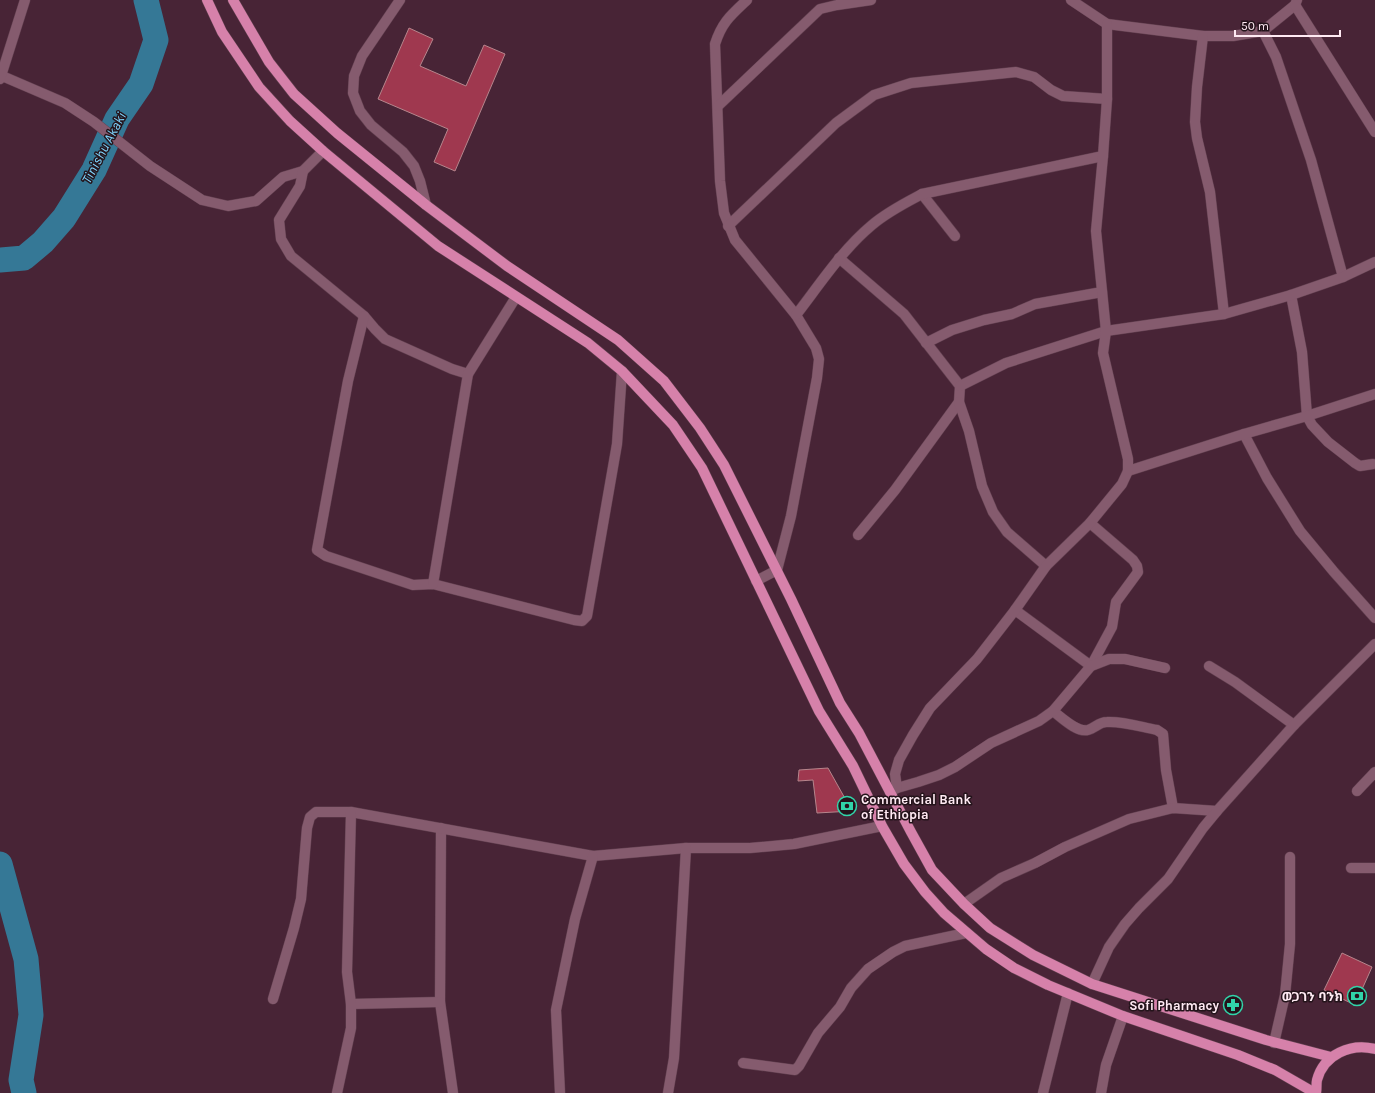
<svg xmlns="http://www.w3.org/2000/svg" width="1375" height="1093" font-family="Karla,'Noto Sans Ethiopic',sans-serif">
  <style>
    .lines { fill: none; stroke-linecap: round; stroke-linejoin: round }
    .river { stroke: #357896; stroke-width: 25 }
    .building { fill: #9f384f; stroke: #b6858c }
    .minor-casing { stroke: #624050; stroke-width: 11 }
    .major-casing { stroke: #624050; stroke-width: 11 }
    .minor { stroke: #855b6e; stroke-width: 10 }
    .major { stroke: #d681aa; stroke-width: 10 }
    .labels { text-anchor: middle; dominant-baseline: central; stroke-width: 3; stroke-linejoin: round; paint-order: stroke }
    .poi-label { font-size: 13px; font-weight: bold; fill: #ffeaf3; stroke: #24141b; text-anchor: end }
    .water-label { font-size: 14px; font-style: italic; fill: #7fd4fc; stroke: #24141b }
  </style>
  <rect width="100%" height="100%" fill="#482436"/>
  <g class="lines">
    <g class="river">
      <polyline points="0,260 24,258 43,242 64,218 94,170 117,119 141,84 156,40 146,0"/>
      <polyline points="0,864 26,959 31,1015 21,1080 24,1093"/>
    </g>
  </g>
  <g class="building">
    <polygon points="409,28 433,39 420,66 466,86 484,45 505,54 455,171 434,162 448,129 378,99"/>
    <polygon points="828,768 852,811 817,813 813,780 798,781 799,770"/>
    <polygon points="1342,953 1372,967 1355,1005 1324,990"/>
  </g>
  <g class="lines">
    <g class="minor-casing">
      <g id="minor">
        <polyline points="400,0 362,56 354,76 353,93 360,111 371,125 403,152 414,166 420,181 426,205"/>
        <path d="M747,0C731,15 722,22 715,44L720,181L724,213L735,240L796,315L816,348L819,359L817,378L791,516L777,570L756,581"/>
        <polyline points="1071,0 1107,24 1203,36 1233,36 1263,31 1295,5 1297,0"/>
        <polyline points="1295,5 1375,132"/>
        <polyline points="1263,31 1276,57 1311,160 1343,277"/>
        <polyline points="1203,36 1197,87 1195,122 1197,138 1210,192 1224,314"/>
        <polyline points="0,75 65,103 94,122 150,166 202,200 228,206 256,201 283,177 303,171 323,151"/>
        <polyline points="0,79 25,0"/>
        <polyline points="718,106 820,9 837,5 871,0"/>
        <polyline points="303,171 300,186 279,220 281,239 291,256 364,316 375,329 385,339 452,369 468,374"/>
        <polyline points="922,194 955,236"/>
        <polyline points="728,226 836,123 874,95 911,83 1016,72 1034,77 1051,90 1063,96 1107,99"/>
        <polyline points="839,258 904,314 960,386 959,402 895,490 858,535"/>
        <polyline points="1291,295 1302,352 1307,416 1312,425 1328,442 1355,463 1360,466 1373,464"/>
        <path d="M796,315C820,284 842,250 872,225C887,212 905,203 922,194L1103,156"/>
        <polyline points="364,316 348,381 317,550 326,556 413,585 433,584 574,620 582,621 587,616 617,444 622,371"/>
        <polyline points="926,343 952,330 984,320 1012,314 1035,304 1102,292"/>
        <polyline points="960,386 1006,363 1106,331 1224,314 1291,295 1343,277 1375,262"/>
        <polyline points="959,402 969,431 982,486 993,512 1007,532 1046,566"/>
        <polyline points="1244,434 1267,478 1300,531 1334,572 1375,618"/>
        <polyline points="1128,471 1244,434 1307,416 1375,394"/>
        <polyline points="433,584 468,374 516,297"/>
        <polyline points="1015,610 1091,666 1112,627 1116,602 1138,572 1137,566 1133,560 1090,523"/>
        <polyline points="1209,666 1235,682 1294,725"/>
        <path d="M1053,711C1061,717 1077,733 1088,730C1095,728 1099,722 1107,722C1123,721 1141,727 1157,730L1163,734L1166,770L1173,808"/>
        <polyline points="897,788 918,782 939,775 955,767 991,743 1039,721 1053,711 1091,666 1109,659 1125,659 1165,668"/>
        <polyline points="1357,791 1375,772"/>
        <polyline points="890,792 897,788 895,774 899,760 913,735 930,708 977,659 1015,610 1046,566 1090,523 1122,484 1128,471 1128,459 1103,353 1106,331 1096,231 1103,156 1107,99 1107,24"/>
        <polyline points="441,828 440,1002 453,1093"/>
        <polyline points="1351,868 1375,868"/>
        <polyline points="964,904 1001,878 1035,863 1065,847 1129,819 1173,808 1217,811"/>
        <polyline points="1092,984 1109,947 1125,924 1139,908 1168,879 1203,828 1217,811 1294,725 1375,644"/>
        <polyline points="273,999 294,928 301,899 307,828 310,817 316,812 351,812 593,856 686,848 750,848 794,844 882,826"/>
        <polyline points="351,1004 440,1002"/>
        <polyline points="1274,1043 1285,995 1290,944 1290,857"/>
        <polyline points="743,1063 795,1070 799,1066 818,1033 840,1007 851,988 868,969 893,952 905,946 966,933"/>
        <polyline points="337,1093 351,1028 351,1004 347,972 351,812"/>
        <polyline points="560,1093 556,1010 575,919 593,856"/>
        <polyline points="668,1093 674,1058 686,848"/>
        <polyline points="1043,1093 1068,993"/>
        <polyline points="1101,1093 1106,1065 1123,1016"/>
      </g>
    </g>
    <g class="major-casing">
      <g id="major">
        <polyline points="207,0 222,32 259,87 290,121 323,151 438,246 588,343 622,371 673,425 702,468 819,711 853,766 882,826 904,864 925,892 944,913 986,949 1014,968 1048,985 1123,1016 1238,1055 1275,1070 1315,1093"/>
        <polyline points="233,0 269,62 294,94 337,133 426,205 507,266 618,340 664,381 700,428 724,465 791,599 840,703 859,733 911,832 932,870 964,904 990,928 1033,955 1092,984 1266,1040 1331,1057"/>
        <path d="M1316,1093C1317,1089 1316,1084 1317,1080C1324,1054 1351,1043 1375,1049"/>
      </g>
    </g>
    <use href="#minor" class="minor"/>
    <use href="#major" class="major"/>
  </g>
  <defs>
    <g id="bank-ring" transform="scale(1)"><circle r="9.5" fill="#24141b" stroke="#31d4a9" stroke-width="1.5"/><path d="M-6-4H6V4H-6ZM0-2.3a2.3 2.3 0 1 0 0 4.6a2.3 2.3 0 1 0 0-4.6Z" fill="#31d4a9"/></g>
    <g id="pharmacy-ring" transform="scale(1)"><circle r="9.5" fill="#24141b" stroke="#31d4a9" stroke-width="1.5"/><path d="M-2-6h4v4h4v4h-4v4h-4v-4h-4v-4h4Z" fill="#31d4a9"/></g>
  </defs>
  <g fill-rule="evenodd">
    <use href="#bank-ring" x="847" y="806"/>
    <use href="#bank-ring" x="1357" y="996"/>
    <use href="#pharmacy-ring" x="1233" y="1005"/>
  </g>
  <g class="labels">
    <g class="poi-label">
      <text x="861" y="799" text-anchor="start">Commercial Bank<tspan x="861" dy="15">of Ethiopia</tspan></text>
      <text x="1343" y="996">ወጋገን ባንክ</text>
      <text x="1219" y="1005">Sofi Pharmacy</text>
    </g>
    <g class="water-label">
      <text transform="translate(104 148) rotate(-62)">Tinishu Akaki</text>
    </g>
  </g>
  <path d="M1235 30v6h105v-6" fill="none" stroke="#ffeaf3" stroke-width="2"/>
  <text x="1241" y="30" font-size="12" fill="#ffeaf3" stroke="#24141b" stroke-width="3" paint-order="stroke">50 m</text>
</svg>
